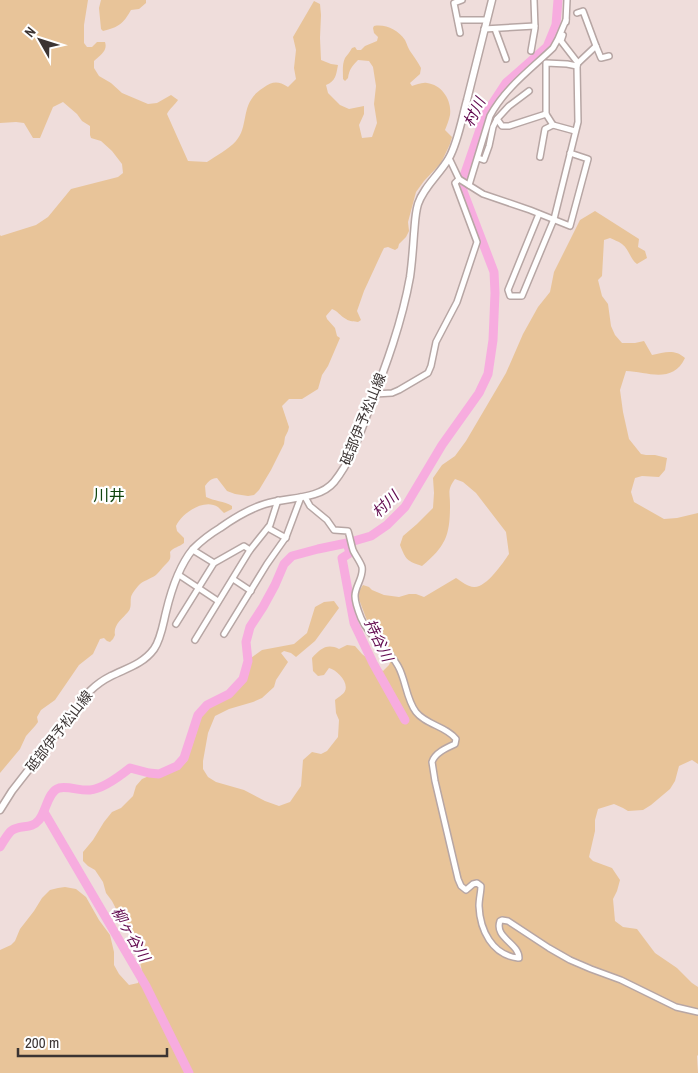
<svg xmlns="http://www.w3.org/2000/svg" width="698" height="1073" font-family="'Archivo Narrow','Noto Sans JP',sans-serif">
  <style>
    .green { fill: #e8c499 }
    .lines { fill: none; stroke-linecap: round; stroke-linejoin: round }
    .river { stroke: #f7acdf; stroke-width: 9 }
    .minor-casing { stroke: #b7a6a4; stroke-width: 8 }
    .major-casing { stroke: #b7a6a4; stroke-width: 9 }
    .minor { stroke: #fff; stroke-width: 5 }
    .major { stroke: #fff; stroke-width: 6 }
    .labels { text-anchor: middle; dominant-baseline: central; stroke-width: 4.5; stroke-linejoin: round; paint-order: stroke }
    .street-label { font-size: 14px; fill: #3b3433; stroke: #fff }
    .water-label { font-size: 15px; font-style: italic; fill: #60074d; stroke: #fff }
    .quarter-label { font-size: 16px; fill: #11450f; stroke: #fff }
  </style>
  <rect width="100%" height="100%" fill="#efdddb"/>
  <g class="green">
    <path d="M0,0H88L84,25V43L87,47H92L97,42H105C108,51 100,55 94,61V68L99,76L111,83L122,93L148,104L157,103L171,95L178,100C175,105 169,109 167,114L188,161L207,162C216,156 229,149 236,141C250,125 239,103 263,88C273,81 278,81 288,87L296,79L294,68L296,50L293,37L314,1L320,4L321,15L320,38L321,60L331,64L338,65C336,75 336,81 326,85L328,93L340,105L349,109L364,106V114L359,125L362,138L372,137L377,123L374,104L376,86L373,67L369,61L358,60C352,66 349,70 348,78L345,81L343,79C343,73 342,64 345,58C347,55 350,52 352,48L355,47L357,50H361L365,46L377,41L378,37L374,33L373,28L374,26C386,24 398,30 405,40C407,44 408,48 410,51C414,57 418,62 421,68L420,74L410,83L412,86C416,85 422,82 427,83C442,85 452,100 450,115C449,120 447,125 445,130L452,137L450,144L441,163L424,181L416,192L408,222L409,231L406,237L399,244L398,248L395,250L388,247L384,248L382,252L364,291L357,311L361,320L358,322C354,321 350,322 346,319C340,316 338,311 332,309L326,316L327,319L335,328L337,336L340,338L328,366L322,375L318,389L302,399H289L282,406L289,427L288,431L285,437L284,444L271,470L259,490L254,495L248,496L235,494L227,491L217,478C211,478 208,482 205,486L206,497C214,501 224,501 232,506V509L224,513C222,511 220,509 218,507C204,498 182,513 176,526L177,531L184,538V543C179,547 174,547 170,552C171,559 170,560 165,565C162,568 160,571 157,574C153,578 145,580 140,584C137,587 132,593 131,597C130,603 132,607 128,612C122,619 113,625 115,635L113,639L110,642L107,641L104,638L100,639L93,654L79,665L55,700L41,710L37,717L38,722L35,726L26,736L20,749L0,773V235L1,236L36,225L48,217L71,189L118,177L123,173L122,164L112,151L101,141L91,138L90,135V126L82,121L77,114L63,102L53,107L40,138H33L24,123L16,122L0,123Z"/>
    <path d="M101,0H146V3L139,9L131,10C123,24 119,27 103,31L101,29L99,8Z"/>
    <path d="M595,211L639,239L638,247L645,251L647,258L637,264C630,259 629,249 622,244C618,241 614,240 610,238L604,240L602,276L598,280L602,296L608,304L611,326L615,335L622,343H635L644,341L652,355C665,352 675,349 685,358C673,384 648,372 626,371L620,390L623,412L629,439L641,454L646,455H655L667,458L665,470L659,477L642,476L635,478L631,492L634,502L664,519L677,518L698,513V764L692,760L679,766L675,781L670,789L651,805L643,810L628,811L623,808L614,804L598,809L595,820V831L589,857L593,861L612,868L620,880L617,891L613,899L615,921L623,927L637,929L655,953L677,968L692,983L698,987V1055L697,1056L698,1073H0V950L11,945L15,941L20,929L34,911L42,898L50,890L58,888L65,887L76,889L86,897L99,920L110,935L114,952V965L119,974L129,985L138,983L142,972L140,961L145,953L146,949L132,940L112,901L106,893L103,882L95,870L88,866L83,861V852L93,840L104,822L112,812L121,808L133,796L136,786L142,779L149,776L161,777L179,769L187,761L196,734L201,716L210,707L229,697L247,676L248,668L251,658L262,650L294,644L307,633L315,607L324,602L334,601L339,608L315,641L296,657L291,653L284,651L281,653L288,662L276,680L274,687L262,698L253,702L229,709L215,716L208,733L203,761V769L208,777L216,782L244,790L265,801L279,806L290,802L301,786L303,760L312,752L321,754L327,751L338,737L339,720L336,713L335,700C338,697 343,695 345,691C349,682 337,670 329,668L324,675L318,676L313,671L312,658C320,649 327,643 339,649L347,645L355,646L362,654L383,671L389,665L394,653L375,633L366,618L357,594L363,585L369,587L372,590L384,595L399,597L409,594H416L424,597L456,578C461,581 468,587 474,587C486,588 503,563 509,554L506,532L476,493L463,482L455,479C447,490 450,492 450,505C450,535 446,546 422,566C407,561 406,560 400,545L403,536L417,524L433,508L434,493L433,478L442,465L455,456L466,441L506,373L523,334L538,307L550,292L554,272L580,220Z"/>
  </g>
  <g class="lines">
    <g class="river">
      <polyline points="347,543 350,553 342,558 354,623 373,663 405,720"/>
      <polyline points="44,812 146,986 189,1073"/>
      <path d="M0,847C3,842 7,835 11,831C20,824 31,830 39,820C46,812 48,791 59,788C69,786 80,791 90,790C103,789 120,776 130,768L149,773L159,774L177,766L184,758L198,715L207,705L229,694L243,679L248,661L246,642L250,627L263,607L275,585L284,564L292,556L318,549L347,543L371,536L387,525L405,507L442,445L479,393L488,374L493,340L495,293L494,272L463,191L464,176L485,115L506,83L547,47L556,25L558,0"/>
    </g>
    <g class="minor-casing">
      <g id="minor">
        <polyline points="458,20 487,20"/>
        <polyline points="566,22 567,0"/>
        <polyline points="484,29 535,26"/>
        <polyline points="495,29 506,59"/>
        <polyline points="460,33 454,3 462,0"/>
        <polyline points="563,35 561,41 578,63"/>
        <polyline points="596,46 601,58 609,56"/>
        <polyline points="531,51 535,28 534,0"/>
        <polyline points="497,119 502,126 509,126 546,114"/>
        <polyline points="575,131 553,125 546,114 546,63 567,64 577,66"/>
        <polyline points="540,157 545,129 553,125"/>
        <polyline points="449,158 459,179 483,194 530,210 570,226 588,159 570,153"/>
        <polyline points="478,158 484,160 489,146 493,127 497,119 509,106 529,91"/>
        <path d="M469,185L490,116C505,88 530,70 553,48L558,39L566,20"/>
        <polyline points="539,214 508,290 510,296 522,296 554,219 578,122 577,66 578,63 596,46 583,11 577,13"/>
        <polyline points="375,394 392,393 399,390 428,373 431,366 436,342 457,302 477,242 455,183 459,179"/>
        <path d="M305,497L310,506L327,520L334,530L348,531C350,537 351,544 353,550C355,555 360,561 362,567C364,577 355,586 355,596C355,601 359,613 361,618C369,637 388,648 398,666C406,680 406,699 416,712C426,725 446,726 456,739L455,744C446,748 435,753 432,762L435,781L458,879L461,886L466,890L473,884L477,883L481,886C481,892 479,899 479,906C480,930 492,955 518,958H519C519,943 494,938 500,921L502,920L508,921L549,948L570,960L591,969L621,980L676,1007L698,1012"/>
        <polyline points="268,528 286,538"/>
        <polyline points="193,550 214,563"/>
        <polyline points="179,575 218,601"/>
        <polyline points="233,579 251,591"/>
        <polyline points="176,624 214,563 244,546 250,550"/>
        <polyline points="224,634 267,564 286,537 301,497"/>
        <polyline points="195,640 250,550 270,525 278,500"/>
      </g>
    </g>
    <g class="major-casing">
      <path id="major" d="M0,810L12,791L90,691C96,685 103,680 111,676C127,668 143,664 154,649C161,639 163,624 166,612C171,591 179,566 193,549C201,541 210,534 220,528C234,518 249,509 265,504C287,497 319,500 334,482C351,461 360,434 369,409C386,366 402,322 410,277C412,263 413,249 414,234C415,224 415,214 418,204C424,186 440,174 449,158C458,142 462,118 467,100C475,67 484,33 492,0"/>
    </g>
    <use href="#minor" class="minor"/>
    <use href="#major" class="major"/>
  </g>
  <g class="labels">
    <g class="street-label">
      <text transform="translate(363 419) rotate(-68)">砥部伊予松山線</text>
      <text transform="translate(59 731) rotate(-52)">砥部伊予松山線</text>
    </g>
    <g class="water-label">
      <text transform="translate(474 112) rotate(-64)">村川</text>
      <text transform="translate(385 504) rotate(-45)">村川</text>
      <text transform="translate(379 640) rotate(64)">持谷川</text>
      <text transform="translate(131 934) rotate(60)">柳ヶ谷川</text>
    </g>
    <g class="quarter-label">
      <text x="109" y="495">川井</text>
    </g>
  </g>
  <g transform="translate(40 40) rotate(309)" stroke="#ffffff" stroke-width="4" paint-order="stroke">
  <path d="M0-4L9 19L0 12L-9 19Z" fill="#3b3433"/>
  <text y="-8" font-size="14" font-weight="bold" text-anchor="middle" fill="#3b3433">N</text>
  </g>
  <path d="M18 1048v8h149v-8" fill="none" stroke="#3b3433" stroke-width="2.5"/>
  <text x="25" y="1048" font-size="15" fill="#3b3433" stroke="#ffffff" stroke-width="4" paint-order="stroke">200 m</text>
</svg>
